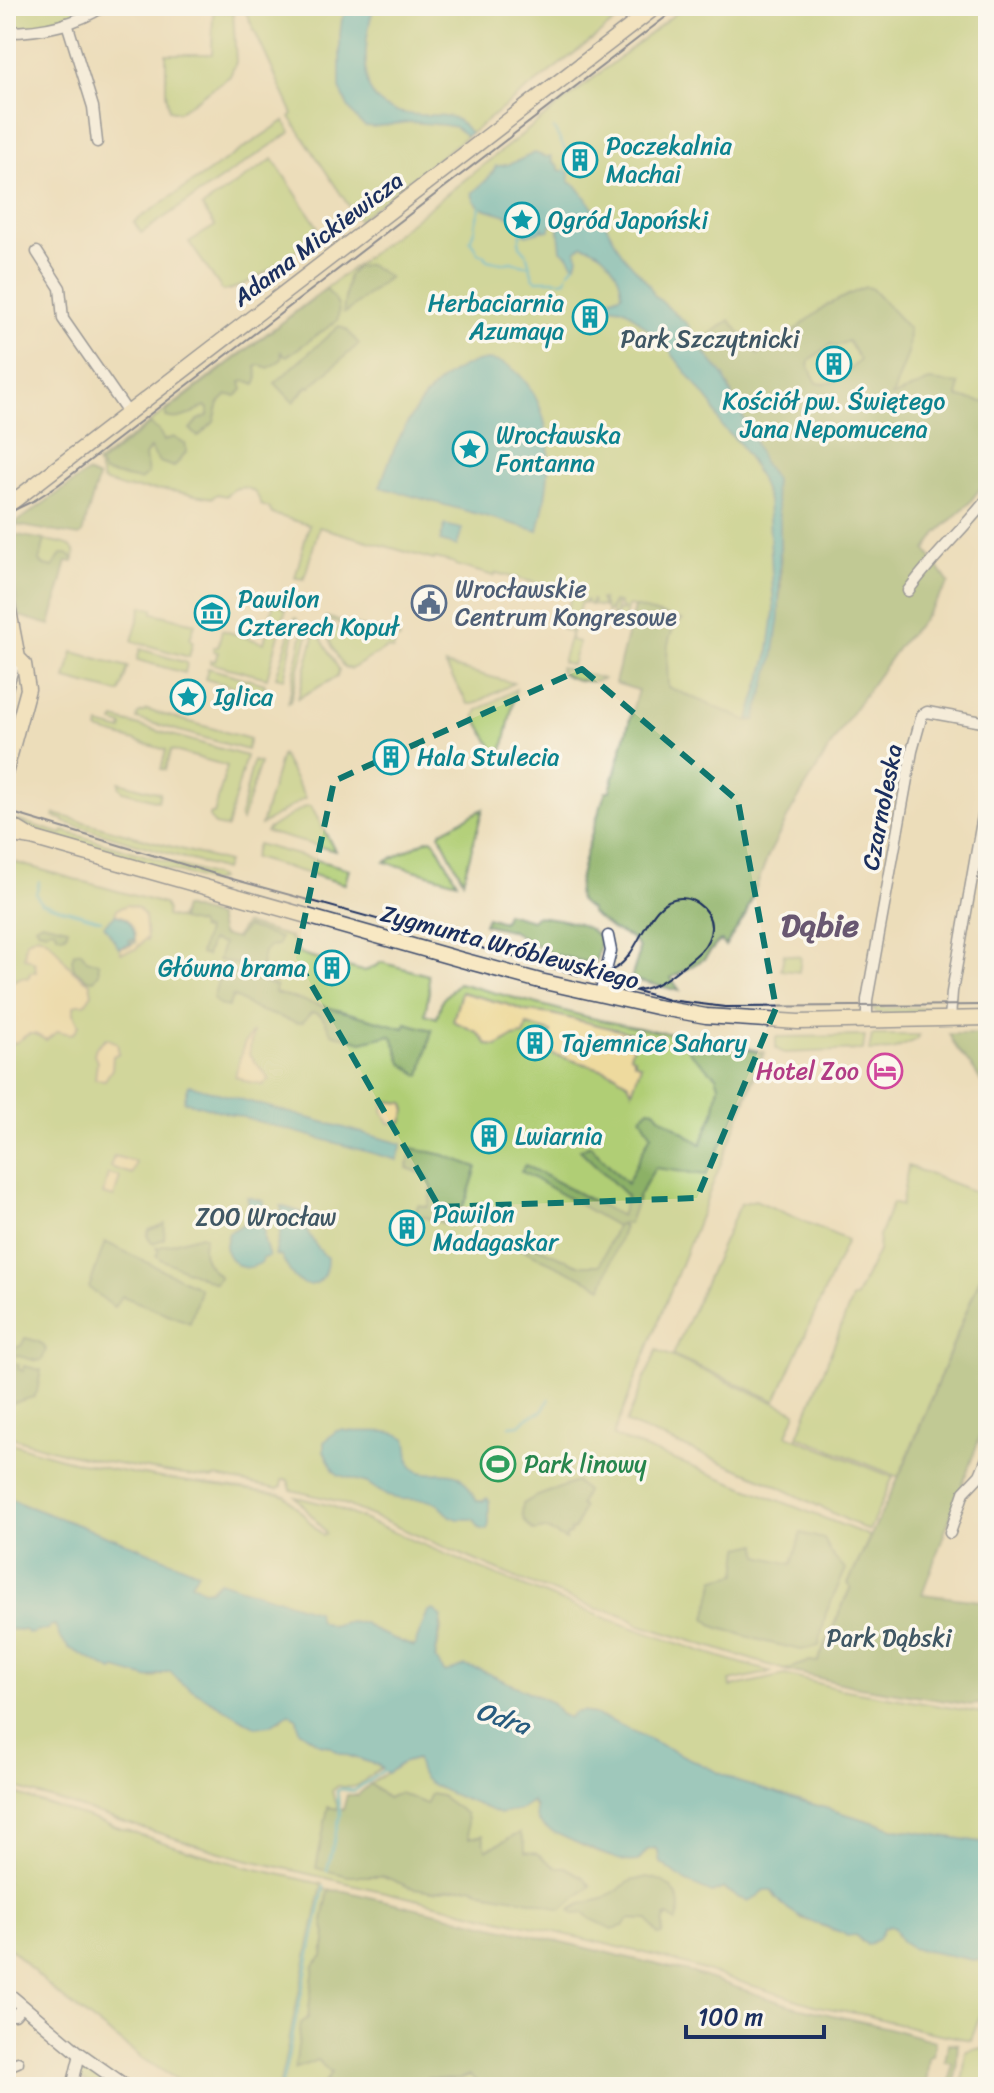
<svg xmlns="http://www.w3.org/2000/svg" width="994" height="2093" font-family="Sriracha,sans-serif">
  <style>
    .green { fill: #b0ce75; stroke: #667e6a; stroke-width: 2; fill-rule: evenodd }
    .forest { fill: #8cb166; stroke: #547062; stroke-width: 2; fill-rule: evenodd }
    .sand { fill: #eeda9e; stroke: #84847e; stroke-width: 2 }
    .water { fill: #41b0bd; stroke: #2e708e; stroke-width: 2 }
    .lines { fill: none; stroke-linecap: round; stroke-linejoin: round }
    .stream { stroke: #41b0bd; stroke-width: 3 }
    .minor-casing { stroke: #3a496c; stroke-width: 13 }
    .tertiary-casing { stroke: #3a496c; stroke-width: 15 }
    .secondary-casing { stroke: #3a496c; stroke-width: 17 }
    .minor { stroke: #fff; stroke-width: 10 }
    .tertiary { stroke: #fff; stroke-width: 12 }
    .secondary { stroke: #f8e8c3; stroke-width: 14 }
    .tram { stroke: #1b2f5e; stroke-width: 2 }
    .marked { fill: none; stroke: #0f766e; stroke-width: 6; stroke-dasharray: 16 10; stroke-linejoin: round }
    .labels { text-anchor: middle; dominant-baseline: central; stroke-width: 7; stroke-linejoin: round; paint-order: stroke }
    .culture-label { font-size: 24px; fill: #0d838f; stroke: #fbf7ec; text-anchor: start }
    .street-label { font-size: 24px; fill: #1b2f5e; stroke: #fbf7ec }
    .park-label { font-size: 24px; fill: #405764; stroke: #fbf7ec }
    .service-label { font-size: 24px; fill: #4e5e75; stroke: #fbf7ec; text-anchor: start }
    .hotel-label { font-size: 24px; fill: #b23c85; stroke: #fbf7ec; text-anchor: end }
    .leisure-label { font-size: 24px; fill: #27864d; stroke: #fbf7ec; text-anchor: start }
    .water-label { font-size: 26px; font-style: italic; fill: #285c7f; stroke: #fbf7ec }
    .district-label { font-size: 32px; font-weight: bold; fill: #695871; stroke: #fbf7ec }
  </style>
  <rect width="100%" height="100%" fill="#fbf7ec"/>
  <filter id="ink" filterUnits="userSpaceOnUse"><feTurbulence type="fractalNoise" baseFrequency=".0125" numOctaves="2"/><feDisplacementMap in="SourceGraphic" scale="16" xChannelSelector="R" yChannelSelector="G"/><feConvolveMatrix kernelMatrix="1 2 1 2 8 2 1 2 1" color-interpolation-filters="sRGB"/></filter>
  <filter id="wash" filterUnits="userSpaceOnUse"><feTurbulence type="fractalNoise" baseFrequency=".006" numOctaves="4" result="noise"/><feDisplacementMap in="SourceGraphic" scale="32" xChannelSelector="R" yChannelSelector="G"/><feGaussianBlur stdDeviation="1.8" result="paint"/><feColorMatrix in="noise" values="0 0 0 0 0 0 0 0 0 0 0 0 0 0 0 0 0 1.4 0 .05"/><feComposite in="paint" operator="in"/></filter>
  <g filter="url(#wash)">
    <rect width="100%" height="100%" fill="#ecddba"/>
    <g class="green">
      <path d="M14,6H91L90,8C63,19 37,29 7,27L6,16Z"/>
      <polygon points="243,6 628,6 629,11 358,220 290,117 293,114"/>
      <path d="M685,6H988V478L969,503L937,533L898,591L923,620L902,642L851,714L791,810L768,856L745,916L725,946L722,941L718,943L704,958L671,978L680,991L631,979L638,957L639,947L630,937L613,930L591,913V910C586,907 580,903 578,897C574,883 600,809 606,791H610L638,690L615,683L634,607L628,606L624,621L615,619L618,610L623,611L624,609L619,607V603H617L613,618L610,611L615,602H613L607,613L602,599H600L603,607L592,605L593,601L592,600L590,605L586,603L587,599L584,603L581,602L570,640L579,642L572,665L562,662L571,632L562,629L572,592L496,573L494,576L455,565V563L435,558L434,560L319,527L304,579L295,578L309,525L272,514L269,508L261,505C257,487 239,481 226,496L217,494L212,498L165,490L124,488L103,481L97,463L359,263Z"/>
      <polygon points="213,12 233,12 236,62 230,76 178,112 169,110 166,92 166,54 212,54"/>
      <polygon points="284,121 291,132 141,233 134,222"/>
      <path d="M273,159L318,227C304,250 250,287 223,291L189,242L215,226L202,207Z"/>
      <path d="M45,540C58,543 78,542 74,559L67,554H62L53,567L44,566L38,561Z"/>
      <polygon points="282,593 285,594 282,607 286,609 267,678 210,663 210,660 215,661 218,652 213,651 213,647 218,647 222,630 264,643 275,598 280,599"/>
      <polygon points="142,606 153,609 153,613 195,623 190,639 193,641 189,657 132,641"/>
      <polygon points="326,617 400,637 400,639 399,640 326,620"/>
      <polygon points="295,618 297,619 284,679 276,677"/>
      <path d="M324,625L331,627L395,645L393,650L387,648L351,669C349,668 346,668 344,667C339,663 327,634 323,627Z"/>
      <polygon points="309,626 310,628 290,702 288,703 304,627"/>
      <polygon points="316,629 339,670 337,677 298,698"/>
      <polygon points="140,649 187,663 185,673 137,660"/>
      <polygon points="73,652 128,667 120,693 66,679"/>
      <polygon points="445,665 514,683 474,704 468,704"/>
      <path d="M560,667L603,679C591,684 569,680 560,671Z"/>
      <polygon points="208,668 265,684 262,694 205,679"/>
      <polygon points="516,689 503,750 499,759 475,716 478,710"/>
      <polygon points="147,710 250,739 247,750 137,719 138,714"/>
      <polygon points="115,719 246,756 227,828 215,825 209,817 209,814 214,814 227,766 171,750 165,770 161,769 166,750 98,730 99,725 122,731 123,726 113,723"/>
      <polygon points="282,755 305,798 261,825 281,756"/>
      <polygon points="253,761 260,763 242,821 240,818"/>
      <polygon points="119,782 160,793 158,801 123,791 119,786"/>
      <polygon points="306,806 311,806 335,851 266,832 268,829"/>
      <polygon points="483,809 463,880 440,835 442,831"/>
      <polygon points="55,814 227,862 224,870 64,822 64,820 54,817"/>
      <polygon points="16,820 62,834 63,831 218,877 219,879 213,882 43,834 32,830"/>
      <polygon points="431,839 435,842 457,882 385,862 427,840"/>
      <polygon points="257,844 349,869 345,884 253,858"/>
      <path d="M6,860L164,904L167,910L166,916L179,919L183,907L217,917L221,935L234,939L245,924L290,937L289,939L293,940L298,952L305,955L362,971L368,970L379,964L380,962L428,975L429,991L425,1014L437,1018L442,1000L458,983C500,994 542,1005 583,1016C643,1031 705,1038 765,1052L613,1436L870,1536L848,1584L851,1586L817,1663L810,1661L785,1670L637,1624C628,1615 611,1610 598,1609L521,1580L337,1501L291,1490L288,1480H282V1487L277,1489L216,1477L211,1479C139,1468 75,1460 6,1435Z"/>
      <polygon points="784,954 801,957 799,972 781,970"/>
      <path d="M872,1008H944C930,1017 894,1013 877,1013Z"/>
      <polygon points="872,1035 919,1035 918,1039 893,1050 869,1051"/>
      <polygon points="865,1036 863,1050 784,1053 776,1049 776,1037"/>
      <polygon points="908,1166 988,1197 988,1258 899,1477 798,1436 852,1299 855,1299 878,1251 879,1237 892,1203 901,1206"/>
      <polygon points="755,1200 847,1240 776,1401 673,1355 740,1204"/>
      <polygon points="657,1350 796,1412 787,1435 893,1477 869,1531 767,1481 626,1423"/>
      <path d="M6,1441C94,1473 188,1482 280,1494L286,1496L323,1536L326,1533L296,1497L332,1506C476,1567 621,1631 772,1672L730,1681L731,1687L785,1675L840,1689L988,1714V1843L897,1829L737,1782L611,1721L583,1711L568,1718L560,1714L553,1703L480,1670L444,1673L435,1658L442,1626L428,1612L414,1647L377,1632L364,1623L345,1622L331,1626L211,1589L203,1590L190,1583L197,1572L140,1548L24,1505L6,1496Z"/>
      <path d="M55,1625L69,1648L116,1668L152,1678L170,1671L181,1683L256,1727L281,1720L289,1712L297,1718L299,1730L320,1744L329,1746L340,1753L378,1765L381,1768C360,1779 364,1791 338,1786L332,1790C332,1797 338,1801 337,1809L329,1807L342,1873L348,1876H383L431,1891L472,1886L483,1892L537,1902L561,1909L590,1886L583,1877L565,1867H555L538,1854L524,1852L520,1833L486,1851L426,1804L414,1799L387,1798L370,1784L402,1763L417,1759L419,1766L499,1814L520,1810L532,1801L543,1826C570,1839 608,1862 638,1861L647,1850L655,1848L658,1851L660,1863L673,1871L723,1888L739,1898L758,1896L765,1889L772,1890L775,1897L801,1918L833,1930L855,1935L862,1942L878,1939L884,1928L889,1926L894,1927L897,1936L973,1960L988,1958V1994L971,2040L930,2032L866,2015L817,2006L665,1958L241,1858C162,1836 85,1808 6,1785V1629L24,1630ZM631,1881L668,1916L663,1922L662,1934H658L648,1920L629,1919L623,1926C604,1922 589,1924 581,1904L603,1899Z"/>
      <polygon points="6,1791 184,1849 243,1866 322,1884 279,2087 190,2087 146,2061 56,1993 6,1944"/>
      <polygon points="324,1889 329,1890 323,1921 326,1934 323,1956 314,1966 308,2019 317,2060 331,2073 322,2087 282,2087"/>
      <polygon points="974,2049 988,2049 988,2087 962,2087 966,2051"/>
      <polygon points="84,2062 120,2087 96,2087 79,2079 81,2063"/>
      <polygon points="470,2075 482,2087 419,2087 427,2078 460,2079"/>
    </g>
    <g class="forest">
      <polygon points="370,265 389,277 347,312 343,313 348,276 356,267"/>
      <path d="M865,287L871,288L909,329L908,353L892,397L929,381L959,384L958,397L988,403V478L969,503L937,533L926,550L949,583L921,622L902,642L851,714L821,761L791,811L768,856L745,916L725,946L722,941L718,942L704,959L671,978L680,991L631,979L638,957L639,947L630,937L613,930L591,913V910C586,907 580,903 578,897C574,883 600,809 606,791H610L638,690L615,683L634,607L682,620C662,633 668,665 668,687L748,721L755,720L781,590L780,522L774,490L775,480L762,461L749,428L734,401L729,386L697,343L730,320L758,355L790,334L827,305ZM848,341L860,360C846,373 838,387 817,383L808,365L809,361L831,344L836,346Z"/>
      <path d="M326,289C335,300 342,304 337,321L286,357L281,352L282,359L269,368L260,365L256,367L258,378L255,384L247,381L241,382L243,390L236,396L227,395L219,403L214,422L198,437L190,429L198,420L208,416V409L205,406C193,413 180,422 166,417V412Z"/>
      <polygon points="339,326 347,330 359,344 310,387 308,386 293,402 275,383"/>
      <polygon points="150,424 159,431 164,441 173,437 185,444 187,451 174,467 159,462 150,448 145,456 148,474 140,480 104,473 99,464"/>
      <polygon points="87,473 98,478 82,534 79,536 16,525 17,522"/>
      <polygon points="12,534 45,540 39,561 44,565 53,567 61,554 67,554 74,559 73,562 67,561 50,625 19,616 7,544"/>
      <polygon points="183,907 217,917 221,935 236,939 246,927 280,938 278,945 270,946 264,952 260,970 218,960 223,944 211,941 206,956 200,954 206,931 200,929 198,924 180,920"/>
      <path d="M506,913L532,920L536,916C552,918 598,922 599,943C600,949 597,957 595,963H589L552,954L510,930L484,924L487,917L503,922Z"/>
      <polygon points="41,922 68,928 66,935 61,936 57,934 55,930 51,929 46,932 38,930 35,926"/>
      <polygon points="81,951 87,960 98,962 99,973 94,980 87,979 74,969 72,960 74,953"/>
      <path d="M224,971L276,986L275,993L404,1028L406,1023L432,1030L421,1075H419L402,1063L393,1038L390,1035L362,1042L331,1033C326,1024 323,1011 311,1013L303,1022L297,1023L255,1009L233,996L228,1007L219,1005L213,999L220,973Z"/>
      <path d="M949,1034H988V1093C982,1084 977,1074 971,1066C962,1055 954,1047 949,1034Z"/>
      <polygon points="682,1036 763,1053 744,1100 706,1175 655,1168 639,1195 629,1223 619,1225 624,1227 602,1287 504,1241 509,1235 578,1265 600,1265 616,1226 521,1171 525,1165 621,1216 627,1196 580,1150 590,1145 627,1184 651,1134 641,1117 649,1109 655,1110 661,1117 701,1144 714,1113 719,1085 716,1076 689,1052"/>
      <polygon points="412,1148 444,1155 477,1167 467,1198 452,1226 415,1214 418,1205 428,1207 432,1187 426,1175 407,1168"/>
      <polygon points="165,1224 164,1239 153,1243 147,1236 149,1230"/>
      <path d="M201,1235L205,1237C199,1254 207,1266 220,1277L215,1283L160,1259L156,1255L159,1251L156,1248Z"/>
      <polygon points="105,1242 198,1287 200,1290 190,1323 122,1296 114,1307 89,1288"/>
      <polygon points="988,1258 988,1415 922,1594 988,1602 988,1706 978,1704 971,1705 853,1686 785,1670 810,1661 818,1662 851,1587 848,1584 908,1457"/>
      <path d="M25,1338C33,1340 42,1341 46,1349L42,1360L37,1361L11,1354L10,1349L21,1346Z"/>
      <polygon points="11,1362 19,1365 18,1369 23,1371 24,1366 41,1370 37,1392 34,1397 6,1405 6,1373"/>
      <path d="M576,1482L586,1491L580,1505L583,1507L575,1529L570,1531L571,1534L566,1536V1540L545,1529L534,1531C525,1523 520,1516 523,1504L535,1497Z"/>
      <polygon points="801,1533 824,1539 834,1558 846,1569 826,1613 819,1646 801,1650 766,1642 716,1627 706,1619 715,1579 737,1574 740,1548 758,1544 759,1556 792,1564"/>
      <polygon points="370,1784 387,1798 400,1793 426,1804 431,1794 441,1796 466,1814 469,1838 483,1835 486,1850 520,1833 525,1844 525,1852 538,1854 555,1867 565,1867 583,1877 591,1886 561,1910 537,1902 483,1892 472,1886 431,1891 409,1887 383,1876 348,1876 316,1868 328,1807 343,1810 347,1795 358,1795"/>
      <path d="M647,1877C670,1880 688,1899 676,1922L668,1916L665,1917L663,1923L662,1934L658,1935L648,1920L629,1919L623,1926L612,1929L591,1919L585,1913L574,1914L570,1910L581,1904L603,1899L631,1881Z"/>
      <polygon points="329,1890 344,1891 693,1973 792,2006 877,2025 935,2041 933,2056 929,2057 926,2087 482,2087 470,2075 460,2079 427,2078 419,2087 322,2087 331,2073 317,2060 295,2069 301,2023 308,2018 314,1965 323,1956 326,1934 323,1921"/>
      <polygon points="948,2043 958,2044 955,2087 950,2087 952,2063 945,2062"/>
    </g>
    <g class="sand">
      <polygon points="127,905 138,908 145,916 147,940 145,939 136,949 121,953 120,948 130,946 135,941 135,934 123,917 115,915 117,909"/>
      <path d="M37,935C53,939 58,954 69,966C75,973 83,978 90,983L92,994L85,1004H77L74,1006V1014L79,1025L74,1033L69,1034L58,1031L46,1040L35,1034H29C21,1037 16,1047 6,1043V984L22,977L29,978L30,972H36L35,963L29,959L24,958L26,941Z"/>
      <polygon points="461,992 509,1005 525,1011 552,1014 636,1034 630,1055 634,1058 634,1062 641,1065 632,1091 628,1083 614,1073 555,1055 549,1051 551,1032 527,1025 524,1035 513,1037 497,1046 488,1045 477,1032 453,1021"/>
      <polygon points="253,1031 249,1054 269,1079 263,1085 245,1081 235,1076 244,1044"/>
      <polygon points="106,1038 117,1043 119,1053 113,1056 112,1069 105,1080 95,1079 97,1062 94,1054 96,1047"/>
      <polygon points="384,1101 404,1103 406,1111 402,1122 389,1123 383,1111"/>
      <polygon points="114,1156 136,1162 132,1174 110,1167"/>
      <polygon points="108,1174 120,1177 114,1197 103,1194"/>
    </g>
    <g class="water">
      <path d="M349,6H374C368,25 365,48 366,68C366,102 387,113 420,115C430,115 441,114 451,117C459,120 465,126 470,133L467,136L455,127L444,125L410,122L373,127L365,126L358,121L348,107L340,88V35L342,19Z"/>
      <path d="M535,153L546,157L551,156L552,161L559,167V170L569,172V182L576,185L605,223L622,254L648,283L654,295L688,325L704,352L724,376L734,401L749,428L762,460L775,480L774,490L780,522L779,616L773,659L755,720L749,719L768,656L774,612L768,501L759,477L740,444L722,427L712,405L672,354L667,342L652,333L628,311L622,308L608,306L607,300L622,294C621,273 604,248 582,245L576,251L578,257L576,264L574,265L568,255L561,250L558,225L554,223L551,225L549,230L544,231L543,228L542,231L526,235C520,229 515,220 508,216C495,209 474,212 472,193C482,184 491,178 496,166C511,166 522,158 535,153Z"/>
      <path d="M487,360C506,361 517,370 528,385C558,427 550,484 538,531L380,487C396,437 427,368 487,360Z"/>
      <polygon points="445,525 462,529 457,546 440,541"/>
      <path d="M115,915C128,916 135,927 135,940L129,939V942L134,943L119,948L104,925Z"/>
      <polygon points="189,1085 402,1144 397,1160 184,1101"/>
      <path d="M247,1197L264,1201V1240L269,1257L263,1258L262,1262C245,1273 232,1267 225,1248L229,1232C247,1224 253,1217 247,1197Z"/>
      <path d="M281,1206L310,1215L307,1231L316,1246L327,1258C328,1278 313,1295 295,1278C289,1272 285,1263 281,1256L275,1255L282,1223Z"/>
      <path d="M342,1430C365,1435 385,1426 406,1438C409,1447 408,1457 410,1463C418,1481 444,1468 458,1476C468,1482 471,1493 477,1501H483L487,1498L489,1500V1524L487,1530L480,1529L474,1519H457L450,1516L437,1503L426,1500L400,1499L387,1496L367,1483L339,1475L334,1471L324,1451V1442L336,1431Z"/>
      <path d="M6,1496L24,1505L140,1548L198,1572L191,1583L203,1590L211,1589L219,1581L316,1611L319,1621L331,1626L345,1622L364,1623L377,1632L414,1647L428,1611L434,1610L442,1617L435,1658L445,1673L465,1666L480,1670L553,1703L560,1714L568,1718L573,1713L583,1711L611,1721L738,1782L896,1829L988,1843V1958L973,1960L911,1948L901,1942L894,1928L889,1926L884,1928L878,1939L867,1945L855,1935L847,1936C841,1931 837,1931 830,1928C809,1921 782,1912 772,1890H765L758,1896L748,1901L739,1898L724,1888L712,1893L686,1882L660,1862L658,1851L655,1848L647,1850L638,1861C635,1861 628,1862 625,1861C611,1858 551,1833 542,1825C536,1820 535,1815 536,1807L532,1801L520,1810L499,1814C484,1806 429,1788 423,1777C419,1772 419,1764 416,1759L402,1763L387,1773L378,1765L340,1753L329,1746L320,1744L299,1730L297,1718L289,1713L271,1725L256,1727L181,1683L170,1671L147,1678L116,1669L113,1671L69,1648L60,1638L55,1625L50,1626L48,1629L29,1634L24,1630L6,1629Z"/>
    </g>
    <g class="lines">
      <g class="stream">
        <polyline points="554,129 566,151 566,171"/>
        <polyline points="475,225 480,207"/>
        <polyline points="475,228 470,241 476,248"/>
        <polyline points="520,237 522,231"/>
        <polyline points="519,240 520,246 526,253"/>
        <polyline points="477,251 478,253 484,255 487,260 502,263"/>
        <polyline points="527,256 533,277 536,280 557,280"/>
        <polyline points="505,263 511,262 530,266"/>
        <polyline points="569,271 574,265"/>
        <polyline points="561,281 566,280 567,275"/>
        <polyline points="39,882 36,894 41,903 101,920"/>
        <polyline points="510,1426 520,1425 528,1417 542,1412 549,1399"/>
        <polyline points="327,1871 340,1815 337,1791 341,1789 354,1791 384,1770 385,1767"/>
        <polyline points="281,2087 324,1887"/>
      </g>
    </g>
  </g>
  <g filter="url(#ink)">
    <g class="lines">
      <g class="minor-casing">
        <g id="minor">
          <polyline points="67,23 93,107 97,142"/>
          <path d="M6,32C40,32 75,25 104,6"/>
          <polyline points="37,252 60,288 63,319 128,413"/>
          <path d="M908,591C932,557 963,530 988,498"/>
          <polyline points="6,692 14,665 18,658"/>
          <polyline points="600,994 611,951 608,936"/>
          <polyline points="950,1019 952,992 988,787"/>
          <polyline points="867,1021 867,1000 912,751 922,715 927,712 988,723"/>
          <polyline points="950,1533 964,1492 980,1475 988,1456"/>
          <polyline points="6,2015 15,2015 22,2007"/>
          <polyline points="6,2067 18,2062"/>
          <polyline points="72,2087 80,2054"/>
        </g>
      </g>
      <g class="tertiary-casing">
        <polyline id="tertiary" points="6,1992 80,2054 127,2087"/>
      </g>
      <g class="secondary-casing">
        <g id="secondary">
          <polyline points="6,507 657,6"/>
          <polyline points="6,595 18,658 24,664 28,689 6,770"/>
          <polyline points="6,822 29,836"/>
          <polyline points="6,834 32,838 462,960 540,981 656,1007 706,1016 798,1022 988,1018"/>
        </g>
      </g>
      <use href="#minor" class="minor"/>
      <use href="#tertiary" class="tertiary"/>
      <use href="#secondary" class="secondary"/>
      <g class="tram">
        <polyline points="6,514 35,500 58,485 680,6"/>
        <polyline points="6,811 225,877 669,1000 725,1007 988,1005"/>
        <path d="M586,973C596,974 607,974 616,968C642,952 647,898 681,898C689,898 697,902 703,908C718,924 710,944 695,956C678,970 659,988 637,990"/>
      </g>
    </g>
  </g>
  <path d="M0 0H994V2093H0ZM582,669L738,801L776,1008L697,1198L439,1207L296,958L334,781Z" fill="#ecddba" fill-opacity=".55" fill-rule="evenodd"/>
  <path class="marked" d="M582,669L738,801L776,1008L697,1198L439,1207L296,958L334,781Z"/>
  <defs>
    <g id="building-ring" transform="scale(1.8)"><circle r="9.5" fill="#fbf7ec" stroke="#0f9aa8" stroke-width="1.5"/><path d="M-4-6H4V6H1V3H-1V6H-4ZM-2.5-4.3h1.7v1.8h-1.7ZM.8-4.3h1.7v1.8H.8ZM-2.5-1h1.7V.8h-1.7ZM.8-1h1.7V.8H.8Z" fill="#0f9aa8"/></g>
    <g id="sight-ring" transform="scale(1.8)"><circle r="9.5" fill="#fbf7ec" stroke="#0f9aa8" stroke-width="1.5"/><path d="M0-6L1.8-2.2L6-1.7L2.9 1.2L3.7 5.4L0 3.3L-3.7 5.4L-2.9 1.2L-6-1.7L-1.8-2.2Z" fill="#0f9aa8"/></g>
    <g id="civic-ring" transform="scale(1.8)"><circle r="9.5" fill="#fbf7ec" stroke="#5c6f8a" stroke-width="1.5"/><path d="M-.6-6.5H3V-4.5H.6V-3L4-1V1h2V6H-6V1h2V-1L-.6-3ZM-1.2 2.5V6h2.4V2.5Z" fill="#5c6f8a"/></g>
    <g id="museum-ring" transform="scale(1.8)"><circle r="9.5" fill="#fbf7ec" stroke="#0f9aa8" stroke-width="1.5"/><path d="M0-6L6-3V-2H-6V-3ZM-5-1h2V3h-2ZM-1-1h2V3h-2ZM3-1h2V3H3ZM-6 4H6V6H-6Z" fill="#0f9aa8"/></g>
    <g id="hotel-ring" transform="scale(1.8)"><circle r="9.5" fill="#fbf7ec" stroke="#d1479c" stroke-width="1.5"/><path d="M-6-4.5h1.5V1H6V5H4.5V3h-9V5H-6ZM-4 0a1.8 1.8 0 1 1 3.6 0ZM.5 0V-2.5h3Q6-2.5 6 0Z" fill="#d1479c"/></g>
    <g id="stadium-ring" transform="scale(1.8)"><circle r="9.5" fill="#fbf7ec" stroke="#2e9e5b" stroke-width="1.5"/><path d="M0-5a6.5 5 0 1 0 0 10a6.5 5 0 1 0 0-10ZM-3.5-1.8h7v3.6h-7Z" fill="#2e9e5b"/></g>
  </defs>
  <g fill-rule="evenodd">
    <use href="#building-ring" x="580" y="160"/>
    <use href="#sight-ring" x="522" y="220"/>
    <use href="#building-ring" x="590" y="317"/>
    <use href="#building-ring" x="834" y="364"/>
    <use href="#sight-ring" x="470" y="449"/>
    <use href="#civic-ring" x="429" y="603"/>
    <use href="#museum-ring" x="212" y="613"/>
    <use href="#sight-ring" x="188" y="697"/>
    <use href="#building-ring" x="391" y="757"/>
    <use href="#building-ring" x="332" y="968"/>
    <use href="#building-ring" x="535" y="1043"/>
    <use href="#hotel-ring" x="885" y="1071"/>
    <use href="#building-ring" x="489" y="1136"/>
    <use href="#building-ring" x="407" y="1228"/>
    <use href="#stadium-ring" x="498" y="1464"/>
  </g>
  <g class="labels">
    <g class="culture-label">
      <text x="606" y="146">Poczekalnia<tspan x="606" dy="28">Machai</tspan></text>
      <text x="548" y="220">Ogród Japoński</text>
      <text x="564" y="303" text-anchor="end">Herbaciarnia<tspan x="564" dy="28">Azumaya</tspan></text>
      <text x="834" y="401" text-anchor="middle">Kościół pw. Świętego<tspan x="834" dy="28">Jana Nepomucena</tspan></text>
      <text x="496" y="435">Wrocławska<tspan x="496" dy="28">Fontanna</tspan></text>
      <text x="238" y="599">Pawilon<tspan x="238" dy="28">Czterech Kopuł</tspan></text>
      <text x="214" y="697">Iglica</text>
      <text x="417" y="757">Hala Stulecia</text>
      <text x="306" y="968" text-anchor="end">Główna brama</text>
      <text x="561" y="1043">Tajemnice Sahary</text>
      <text x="515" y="1136">Lwiarnia</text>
      <text x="433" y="1214">Pawilon<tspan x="433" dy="28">Madagaskar</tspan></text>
    </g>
    <g class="street-label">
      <text transform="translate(318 239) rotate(-37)">Adama Mickiewicza</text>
      <text transform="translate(882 807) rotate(-79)">Czarnoleska</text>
      <text transform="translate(510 947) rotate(15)">Zygmunta Wróblewskiego</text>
    </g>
    <g class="park-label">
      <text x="710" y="339">Park Szczytnicki</text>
      <text x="266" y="1217">ZOO Wrocław</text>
      <text x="889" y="1638">Park Dąbski</text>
    </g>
    <g class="service-label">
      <text x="455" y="589">Wrocławskie<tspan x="455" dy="28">Centrum Kongresowe</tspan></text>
    </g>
    <g class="hotel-label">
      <text x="859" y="1071">Hotel Zoo</text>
    </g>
    <g class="leisure-label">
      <text x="524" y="1464">Park linowy</text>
    </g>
    <g class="water-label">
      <text transform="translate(503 1718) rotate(19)">Odra</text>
    </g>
    <g class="district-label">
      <text x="820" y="925">Dąbie</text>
    </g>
  </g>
  <rect width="994" height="2093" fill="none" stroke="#fbf7ec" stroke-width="32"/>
  <path d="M686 2025v12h138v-12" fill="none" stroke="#1b2f5e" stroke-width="4"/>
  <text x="698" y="2025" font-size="24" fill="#1b2f5e" stroke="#fbf7ec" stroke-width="6" paint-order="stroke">100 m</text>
</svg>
